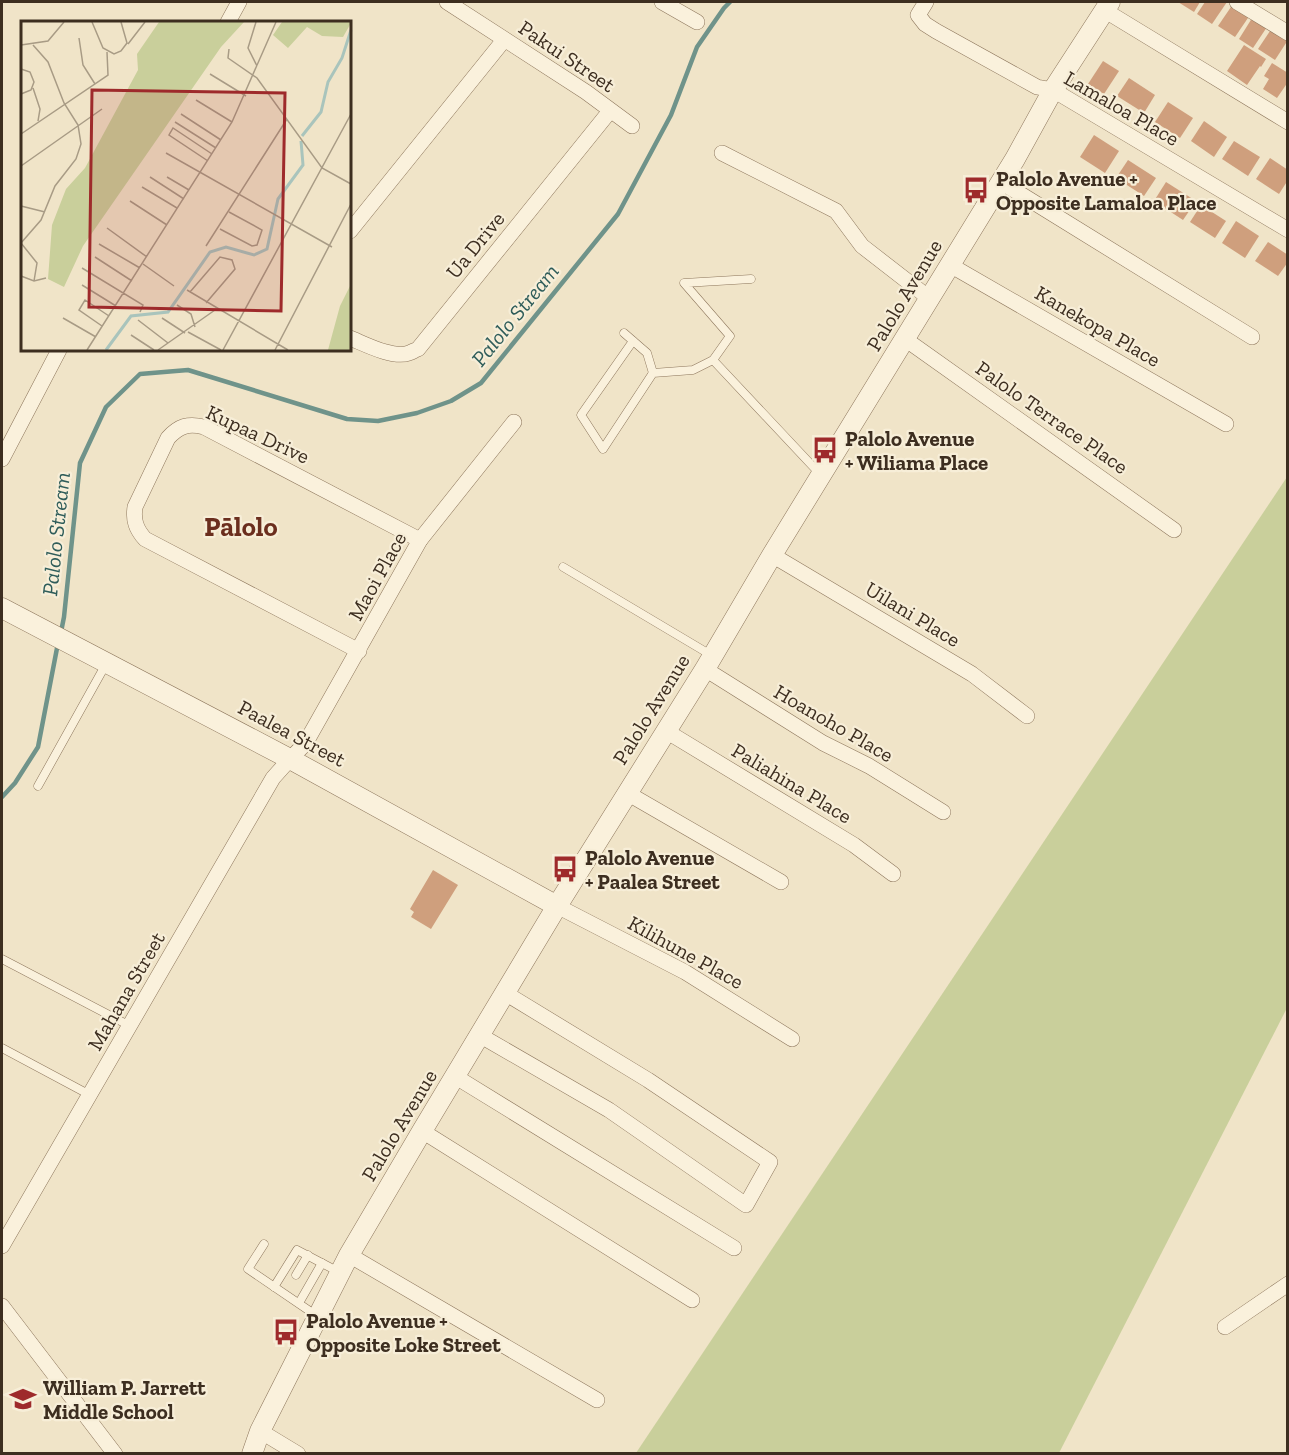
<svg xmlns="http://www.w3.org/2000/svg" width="1289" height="1455" font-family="'Zilla Slab',serif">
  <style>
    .green { fill: #c9cf9b }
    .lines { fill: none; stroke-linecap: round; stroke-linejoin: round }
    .stream { stroke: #6f938a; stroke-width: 4.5 }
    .building { fill: #cf9f7d }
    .service-casing { stroke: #8d765c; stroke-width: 9 }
    .minor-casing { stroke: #8d765c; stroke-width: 16 }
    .tertiary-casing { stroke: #8d765c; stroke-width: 21 }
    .service { stroke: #faf1dc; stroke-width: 8 }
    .minor { stroke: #faf1dc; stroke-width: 15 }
    .tertiary { stroke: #faf1dc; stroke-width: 20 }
    .labels { text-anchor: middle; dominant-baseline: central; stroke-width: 4.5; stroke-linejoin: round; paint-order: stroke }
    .street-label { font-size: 21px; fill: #3d2e20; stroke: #f7eed8 }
    .poi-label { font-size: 21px; font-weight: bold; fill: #3d2e20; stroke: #f7eed8; text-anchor: start }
    .water-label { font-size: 22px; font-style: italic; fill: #2f5d5a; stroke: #f7eed8 }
    .district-label { font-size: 27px; font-weight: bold; fill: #6b2e1e; stroke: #f7eed8 }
    .inset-river { fill: none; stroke: #a9c4bc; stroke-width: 3 }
    .inset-road { fill: none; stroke: #a89b85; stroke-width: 1.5 }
    .view { fill: #9e2a2b; fill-opacity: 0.15; stroke: #9e2a2b; stroke-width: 3 }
    .inset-edge { fill: none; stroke: #3d2e20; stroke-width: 3 }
  </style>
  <rect width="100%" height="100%" fill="#f0e4c8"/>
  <polygon class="green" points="1287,477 1287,1008 1059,1453 636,1453"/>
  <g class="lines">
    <g class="stream">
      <polyline points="61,632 64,617 80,463 106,407 140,374 188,370 347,419 378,421 417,413 451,401 481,383 618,214 671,115 697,47 724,8 730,2"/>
      <polyline points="2,797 15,783 38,747 58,643"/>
    </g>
  </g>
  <g class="building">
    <polygon points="1178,2 1200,2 1194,12"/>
    <polygon points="1205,2 1227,2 1212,24 1197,14"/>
    <polygon points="1233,4 1250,15 1235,37 1218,26"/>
    <polygon points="1254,15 1269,24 1253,48 1239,39"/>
    <polygon points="1272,28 1288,40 1275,60 1258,49"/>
    <polygon points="1244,45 1266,59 1261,67 1260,66 1247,85 1227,71"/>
    <polygon points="1103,61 1119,71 1104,94 1088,84"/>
    <polygon points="1272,63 1288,73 1288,82 1277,98 1263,89 1269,79 1264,76"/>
    <polygon points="1129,78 1155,95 1144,113 1117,96"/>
    <polygon points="1168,102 1193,118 1180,138 1155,122"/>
    <polygon points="1204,121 1227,137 1214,157 1191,141"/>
    <polygon points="1094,135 1119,151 1105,173 1080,157"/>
    <polygon points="1234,141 1260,157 1248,176 1222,159"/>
    <polygon points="1270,158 1288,170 1288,180 1279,194 1256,179"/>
    <polygon points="1128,160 1156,178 1144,196 1116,178"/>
    <polygon points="1166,182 1196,201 1183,220 1154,201"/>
    <polygon points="1201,205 1226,221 1215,238 1190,222"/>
    <polygon points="1236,221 1259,236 1245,258 1222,243"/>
    <polygon points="1268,242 1288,255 1288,262 1278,276 1255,261"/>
    <polygon points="433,870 458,885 431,929 411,917 414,912 410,909"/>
  </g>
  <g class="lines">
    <g class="service-casing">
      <g id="service">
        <polyline points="751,279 684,283 730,336 713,360 820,474"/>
        <polyline points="624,333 647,353 653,373"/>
        <polyline points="633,341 581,415 603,449 653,373 693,370 713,360"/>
        <polyline points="563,567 711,655"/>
        <polyline points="38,786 106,664"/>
        <polyline points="2,959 130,1026"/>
        <polyline points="2,1048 90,1095"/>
        <polyline points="264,1244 248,1269 317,1316"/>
        <polyline points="296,1275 308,1255"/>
        <polyline points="274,1287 297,1250 339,1272"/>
        <polyline points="299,1303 322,1263"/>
      </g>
    </g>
    <g class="minor-casing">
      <g id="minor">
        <polyline points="447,2 586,92 632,126"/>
        <polyline points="662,2 697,22"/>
        <polyline points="926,2 918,15 925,24 936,31 1037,87 1053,90 1288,230"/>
        <polyline points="1237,2 1288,33"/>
        <polyline points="1104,10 1288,122"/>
        <polyline points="228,22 239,2"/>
        <polyline points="722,153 836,211 862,246 929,298"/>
        <polyline points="1001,182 1252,337"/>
        <polyline points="350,231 504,40"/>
        <polyline points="950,265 1226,424"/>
        <path d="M350,338C365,344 393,359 409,353C412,352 415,350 418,349L610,111"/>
        <polyline points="905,339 1174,530"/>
        <polyline points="2,459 59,350"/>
        <polyline points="772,555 972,674 1027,716"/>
        <path d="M359,651L145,539C136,529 133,520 135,507L168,438C179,426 188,423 204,427L420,540"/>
        <polyline points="705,669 823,743 869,766 943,812"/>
        <polyline points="666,731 854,845 893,874"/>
        <polyline points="627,793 781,882"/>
        <polyline points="557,906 685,972 792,1039"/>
        <polyline points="481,1036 609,1110 746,1205 770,1162 648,1080 505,993"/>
        <polyline points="456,1077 734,1248"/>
        <polyline points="422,1131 692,1300"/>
        <polyline points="2,1246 273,778 290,759 305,744 420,540 514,422"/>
        <polyline points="349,1255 597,1400"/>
        <polyline points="2,1306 115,1454"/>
        <polyline points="1225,1327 1288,1284"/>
        <polyline points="260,1431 298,1454"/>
      </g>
    </g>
    <g class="tertiary-casing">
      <g id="tertiary">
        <polyline points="2,608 290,759 557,906"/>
        <polyline points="252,1454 260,1431 349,1255 422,1131 557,906 705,669 772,555 1015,159 1053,90 1110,2"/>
      </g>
    </g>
    <use href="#service" class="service"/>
    <use href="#minor" class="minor"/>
    <use href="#tertiary" class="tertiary"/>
  </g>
  <defs>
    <g id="bus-bare" transform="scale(2.07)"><path d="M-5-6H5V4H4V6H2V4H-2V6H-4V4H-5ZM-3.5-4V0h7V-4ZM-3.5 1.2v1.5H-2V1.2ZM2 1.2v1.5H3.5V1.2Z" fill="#9e2a2b" stroke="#f7eed8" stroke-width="2.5" paint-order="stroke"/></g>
    <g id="school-bare" transform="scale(2.07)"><path d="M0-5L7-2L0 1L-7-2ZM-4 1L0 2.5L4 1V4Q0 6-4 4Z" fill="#9e2a2b" stroke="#f7eed8" stroke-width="2.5" paint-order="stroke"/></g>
  </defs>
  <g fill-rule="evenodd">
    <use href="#bus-bare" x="976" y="190"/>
    <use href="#bus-bare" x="825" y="450"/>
    <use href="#bus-bare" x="565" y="869"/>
    <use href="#bus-bare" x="286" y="1332"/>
    <use href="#school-bare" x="23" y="1399"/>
  </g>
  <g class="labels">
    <g class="street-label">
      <text transform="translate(567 56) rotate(34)">Pakui Street</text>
      <text transform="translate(1122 108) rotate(30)">Lamaloa Place</text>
      <text transform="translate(475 245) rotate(-51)">Ua Drive</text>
      <text transform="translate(904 295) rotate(-59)">Palolo Avenue</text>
      <text transform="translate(1098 326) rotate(30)">Kanekopa Place</text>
      <text transform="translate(1052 417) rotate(35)">Palolo Terrace Place</text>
      <text transform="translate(258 434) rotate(25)">Kupaa Drive</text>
      <text transform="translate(377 576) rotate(-61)">Maoi Place</text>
      <text transform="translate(913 614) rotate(31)">Uilani Place</text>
      <text transform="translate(651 709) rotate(-58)">Palolo Avenue</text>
      <text transform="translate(834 723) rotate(30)">Hoanoho Place</text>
      <text transform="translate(292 733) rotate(28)">Paalea Street</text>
      <text transform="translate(792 783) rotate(31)">Paliahina Place</text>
      <text transform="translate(686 952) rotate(29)">Kilihune Place</text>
      <text transform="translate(126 991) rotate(-60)">Mahana Street</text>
      <text transform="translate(399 1125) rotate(-59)">Palolo Avenue</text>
    </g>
    <g class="poi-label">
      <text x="996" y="178">Palolo Avenue +<tspan x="996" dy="24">Opposite Lamaloa Place</tspan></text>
      <text x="845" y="438">Palolo Avenue<tspan x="845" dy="24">+ Wiliama Place</tspan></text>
      <text x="585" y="857">Palolo Avenue<tspan x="585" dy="24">+ Paalea Street</tspan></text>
      <text x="306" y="1320">Palolo Avenue +<tspan x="306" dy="24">Opposite Loke Street</tspan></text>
      <text x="43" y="1387">William P. Jarrett<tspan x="43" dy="24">Middle School</tspan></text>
    </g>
    <g class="water-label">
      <text transform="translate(515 315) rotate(-51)">Palolo Stream</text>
      <text transform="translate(56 534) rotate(-84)">Palolo Stream</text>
    </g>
    <g class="district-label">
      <text x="241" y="527">Pālolo</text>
    </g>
  </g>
  <g transform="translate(21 21)">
    <rect width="330" height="330" fill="#f0e4c8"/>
    <path d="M138,1H223L200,26L62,225L43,266L27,258L31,204L45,168L64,147L117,49L116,33ZM261,1H330V2L322,16L301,15L286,6L267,27L252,14ZM330,263V329H307L319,285Z" fill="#c9cf9b"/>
    <path class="inset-river" d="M281,115L300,91L307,61L321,37L330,9M85,329L110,295L147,291L189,231L205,226L233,234L246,228L257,178L282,144L280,120"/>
    <path class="inset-road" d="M71,1L82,27L93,33L100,30L106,22L100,1M235,1L227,27L236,45M58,17L62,44L74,63M107,23L124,1M0,24L27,20L43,1M208,28L207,37L236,57L301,147L330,163M0,48L9,51L13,61L10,69L0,73M189,53L225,75M12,67L19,88L17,100M175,79L211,101M160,93L200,119M154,101L195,127M0,113L87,54L86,31M145,132L311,226M187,140L148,114L152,107L191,133M0,145L81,88M129,156L163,178M146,156L168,169M121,166L156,187M109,180L146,204M0,185L24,191M86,207L126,236M199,208L231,225L236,224L241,209L208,191M0,222L20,199L34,165L55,138L60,123L57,104L43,82L27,41L12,24M0,222L16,242L13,260M78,223L119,247M185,225L266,98M74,236L111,260M122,243L153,265M61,247L122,284L119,291M0,255L13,260L25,257M61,264L95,285M166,269L267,329M169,271L199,236L211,239L214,248L185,282M156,284L170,293L174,306M42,297L75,316M141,297L164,312M117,299L147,322M81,305L58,289L64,279L88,295M167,311L200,329M110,314L133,329M66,329L211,101L255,1M137,329L194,289M202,329L330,93M254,329L330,183"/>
    <path class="view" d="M71,69L264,72L260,290L68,286Z"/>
    <rect width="330" height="330" class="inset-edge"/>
  </g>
  <rect width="1289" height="1455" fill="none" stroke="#3d2e20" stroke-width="6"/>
</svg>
